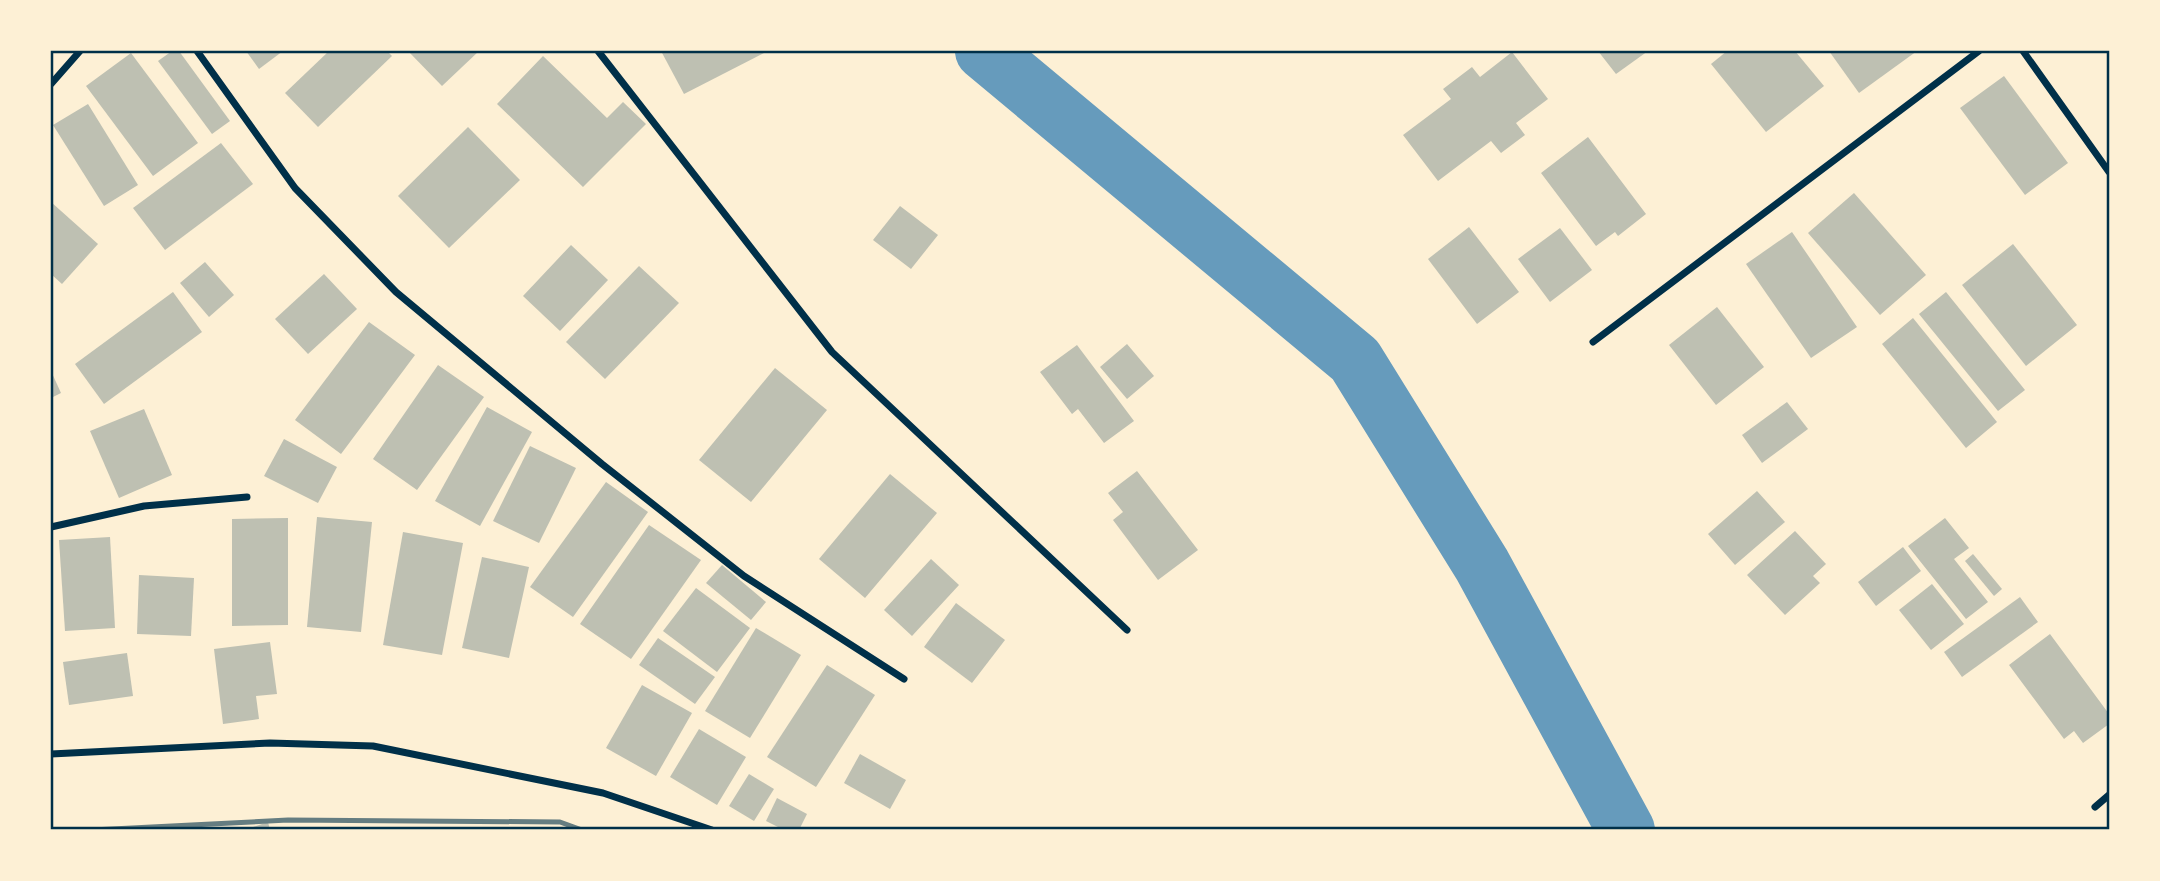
<svg xmlns="http://www.w3.org/2000/svg" width="2160" height="881" font-family="Barlow,sans-serif">
  <style>
    .lines { fill: none; stroke-linecap: round; stroke-linejoin: round }
    .river { stroke: #669bbc; stroke-width: 58 }
    .building { fill: #bec0b2 }
    .minor { stroke: #003049; stroke-width: 7 }
    .rail { stroke: #657d81; stroke-width: 5 }
    .neatline { fill: none; stroke: #003049; stroke-width: 2.5 }
  </style>
  <rect width="100%" height="100%" fill="#fdf0d5"/>
  <g class="lines">
    <polyline class="river" points="984,51 1355,360 1482,565 1626,830"/>
  </g>
  <g class="building">
    <polygon points="172,51 179,51 230,121 212,134 158,61"/>
    <polygon points="246,51 283,51 259,69"/>
    <polygon points="329,51 387,51 392,56 318,127 285,93"/>
    <polygon points="408,51 479,51 442,86"/>
    <polygon points="661,51 768,51 684,94"/>
    <polygon points="1598,51 1648,51 1616,74"/>
    <polygon points="1727,51 1795,51 1824,86 1766,132 1711,64"/>
    <polygon points="1829,51 1917,51 1859,93"/>
    <polygon points="1512,52 1548,99 1516,123 1525,135 1501,153 1491,141 1438,181 1403,135 1451,99 1443,89 1472,67 1480,77"/>
    <polygon points="131,53 198,143 153,176 86,86"/>
    <polygon points="543,56 607,118 623,102 646,124 583,187 497,104"/>
    <polygon points="2004,76 2068,163 2025,195 1960,108"/>
    <polygon points="88,104 138,185 104,206 53,125"/>
    <polygon points="468,127 520,180 449,248 398,196"/>
    <polygon points="1588,137 1646,214 1618,236 1615,232 1596,246 1541,173"/>
    <polygon points="221,143 253,184 165,250 133,208"/>
    <polygon points="1854,193 1926,275 1880,315 1808,233"/>
    <polygon points="51,202 98,244 62,284 51,274"/>
    <polygon points="900,206 938,235 911,269 873,240"/>
    <polygon points="1469,227 1519,292 1477,324 1428,259"/>
    <polygon points="1560,228 1592,270 1550,302 1518,259"/>
    <polygon points="1792,232 1857,327 1811,358 1746,264"/>
    <polygon points="2013,244 2077,325 2026,366 1962,285"/>
    <polygon points="571,245 608,280 560,331 523,296"/>
    <polygon points="205,262 234,295 209,317 180,283"/>
    <polygon points="639,266 679,303 605,379 566,342"/>
    <polygon points="324,274 357,309 308,354 275,319"/>
    <polygon points="173,292 202,332 104,404 75,364"/>
    <polygon points="1946,292 2025,390 1998,411 1919,314"/>
    <polygon points="1717,307 1764,367 1716,405 1669,345"/>
    <polygon points="1913,318 1997,422 1966,448 1882,344"/>
    <polygon points="369,322 415,355 341,454 295,420"/>
    <polygon points="1127,344 1154,376 1127,399 1100,367"/>
    <polygon points="1077,345 1134,421 1104,443 1078,409 1072,414 1040,372"/>
    <polygon points="438,365 484,397 417,490 373,459"/>
    <polygon points="775,368 827,410 751,502 699,460"/>
    <polygon points="51,371 61,393 51,398"/>
    <polygon points="1787,402 1808,429 1762,463 1742,435"/>
    <polygon points="487,407 532,432 480,526 435,501"/>
    <polygon points="144,409 172,475 119,498 90,431"/>
    <polygon points="284,439 337,467 318,503 264,476"/>
    <polygon points="530,446 576,468 539,543 493,521"/>
    <polygon points="1137,471 1198,550 1158,580 1113,520 1123,512 1108,493"/>
    <polygon points="890,474 937,513 865,598 819,559"/>
    <polygon points="606,482 648,512 573,617 530,587"/>
    <polygon points="1757,491 1785,522 1735,565 1708,534"/>
    <polygon points="317,517 372,522 361,632 307,627"/>
    <polygon points="288,518 288,625 232,626 232,519"/>
    <polygon points="1945,518 1969,548 1954,559 1988,602 1966,619 1908,546"/>
    <polygon points="649,525 701,560 631,659 580,624"/>
    <polygon points="1795,531 1826,564 1813,576 1820,583 1785,615 1747,575"/>
    <polygon points="403,532 463,543 442,655 383,645"/>
    <polygon points="110,537 115,628 65,631 59,540"/>
    <polygon points="1903,547 1921,571 1876,606 1858,582"/>
    <polygon points="1973,554 2002,589 1994,596 1965,561"/>
    <polygon points="482,557 529,567 509,658 462,648"/>
    <polygon points="931,559 959,585 912,636 884,610"/>
    <polygon points="722,565 766,602 751,620 706,583"/>
    <polygon points="139,575 194,578 191,636 137,634"/>
    <polygon points="1932,584 1964,624 1931,650 1899,610"/>
    <polygon points="696,588 750,628 717,672 663,631"/>
    <polygon points="2020,597 2038,622 1962,677 1944,652"/>
    <polygon points="956,603 1005,640 972,683 924,647"/>
    <polygon points="756,628 801,655 750,738 705,711"/>
    <polygon points="2050,634 2109,714 2109,724 2083,743 2074,731 2064,739 2009,665"/>
    <polygon points="658,638 715,677 695,704 639,665"/>
    <polygon points="270,642 277,694 256,696 259,719 223,724 214,649"/>
    <polygon points="127,653 133,696 69,705 63,662"/>
    <polygon points="827,665 875,695 816,787 767,757"/>
    <polygon points="642,685 692,713 656,776 606,748"/>
    <polygon points="699,729 746,757 717,805 670,777"/>
    <polygon points="860,754 906,780 890,809 844,783"/>
    <polygon points="749,774 774,789 754,821 729,806"/>
    <polygon points="777,798 807,814 799,830 784,830 766,821"/>
    <polygon points="268,822 270,830 244,830"/>
  </g>
  <g class="lines">
    <g class="minor">
      <polyline points="197,51 295,188 396,292 602,464 744,576 904,679"/>
      <polyline points="598,51 832,352 1127,630"/>
      <polyline points="2023,51 2109,172"/>
      <polyline points="51,84 80,51"/>
      <polyline points="1593,342 1979,51"/>
      <polyline points="51,527 144,506 247,497"/>
      <polyline points="51,754 270,743 373,746 603,793 712,830"/>
      <polyline points="2095,807 2109,795"/>
    </g>
    <polyline class="rail" points="92,830 288,820 560,822 582,830"/>
  </g>
  <rect width="2160" height="881" fill="none" stroke="#fdf0d5" stroke-width="105"/>
  <rect x="52" y="52" width="2056" height="776" class="neatline"/>
</svg>
